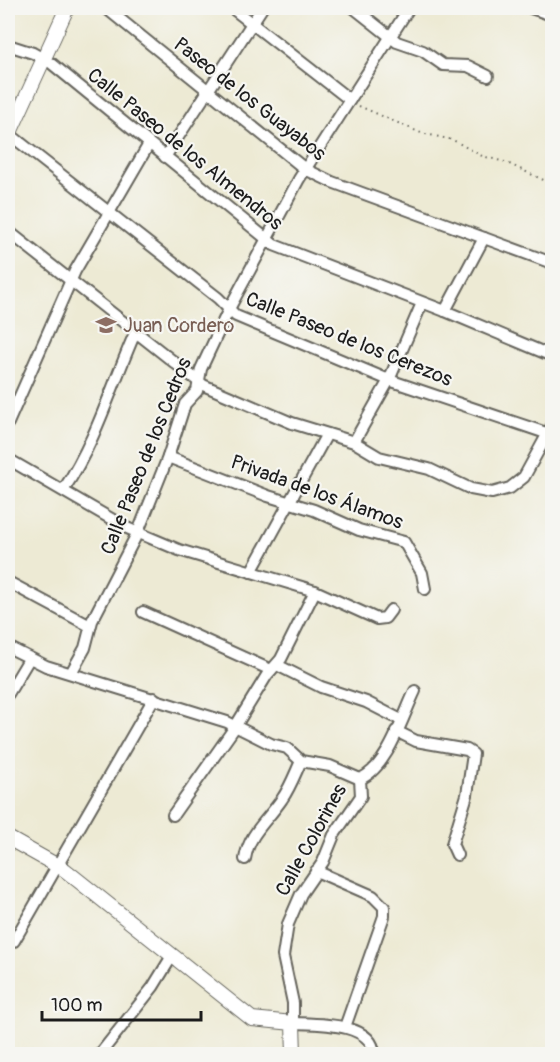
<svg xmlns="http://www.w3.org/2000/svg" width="560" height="1062" font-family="Pangolin,sans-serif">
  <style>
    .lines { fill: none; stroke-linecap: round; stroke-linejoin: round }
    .street-casing { stroke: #65645c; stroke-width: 14 }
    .secondary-casing { stroke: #65645c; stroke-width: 16 }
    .path { stroke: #65645c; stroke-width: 2; stroke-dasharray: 1.5 4.5; stroke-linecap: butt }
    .street { stroke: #fff; stroke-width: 10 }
    .secondary { stroke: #fff; stroke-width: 14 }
    .labels { text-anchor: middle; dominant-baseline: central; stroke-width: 4.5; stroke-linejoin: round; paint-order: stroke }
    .street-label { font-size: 20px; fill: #1c1c1c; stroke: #f6f6f2 }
    .education-label { font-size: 20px; fill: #785e54; stroke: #f6f6f2; text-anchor: start }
  </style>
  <rect width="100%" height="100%" fill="#f6f6f2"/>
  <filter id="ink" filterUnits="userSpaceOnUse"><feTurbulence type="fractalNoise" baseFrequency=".0167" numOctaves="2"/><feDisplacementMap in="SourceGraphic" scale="12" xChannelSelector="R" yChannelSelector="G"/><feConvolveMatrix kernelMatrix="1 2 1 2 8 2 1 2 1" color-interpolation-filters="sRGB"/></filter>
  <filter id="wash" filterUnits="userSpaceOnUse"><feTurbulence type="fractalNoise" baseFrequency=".008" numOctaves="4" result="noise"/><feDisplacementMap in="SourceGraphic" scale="24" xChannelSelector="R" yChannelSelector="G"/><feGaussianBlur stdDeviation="1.35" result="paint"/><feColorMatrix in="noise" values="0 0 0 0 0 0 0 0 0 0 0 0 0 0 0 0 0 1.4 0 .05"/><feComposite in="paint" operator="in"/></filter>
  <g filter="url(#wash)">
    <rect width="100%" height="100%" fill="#edead4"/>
  </g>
  <g filter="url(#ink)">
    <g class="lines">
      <g class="street-casing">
        <g id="street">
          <polyline points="106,8 305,169 332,182 552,263"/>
          <polyline points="232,8 350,100"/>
          <polyline points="354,8 397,42 423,51 443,65 468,66 488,76"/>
          <polyline points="531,8 552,15"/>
          <polyline points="8,45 33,53 51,63 274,245 445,311 552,356"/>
          <polyline points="8,133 218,298 236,316 389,380 552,435"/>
          <polyline points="165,157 262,8"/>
          <polyline points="8,231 203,385 292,423 354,442 379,457 429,469 471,489 492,493 510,488 524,477 552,426"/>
          <polyline points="445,311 484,238"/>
          <polyline points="8,423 75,271 149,144"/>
          <polyline points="354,442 389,380 422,303"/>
          <polyline points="168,457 268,496 314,510 359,530 404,542 422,573 425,589"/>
          <polyline points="8,459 127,528 179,550 315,591 377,619 385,618 391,610"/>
          <path d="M64,489C96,441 112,385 135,333"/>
          <polyline points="251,572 327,434"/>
          <polyline points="8,582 90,626"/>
          <polyline points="143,612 271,670"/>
          <polyline points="8,647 46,666 227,722 271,744 287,748 301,761 330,766 360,779"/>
          <polyline points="277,665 321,687 366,702 401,720"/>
          <polyline points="71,673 85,648 92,621 138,532 168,457 185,404 197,391 201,369 229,309 299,179 409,8"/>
          <polyline points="8,694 29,659"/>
          <polyline points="396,731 416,741 467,750 473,754 467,795 452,844 457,855"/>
          <path d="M360,779L361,796L334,835L323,862L301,894L288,924L283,956L293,1003V1023C316,1024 373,1022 374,1054"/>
          <path d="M360,779C388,767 402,718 415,691"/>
          <polyline points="173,815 235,727 267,675 281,659 315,591"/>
          <path d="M245,859C249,833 268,820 282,799C290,788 295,774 301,761"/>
          <polyline points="316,871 373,896 384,907 384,916 345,1027"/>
          <polyline points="14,941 154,698"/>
          <polyline points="100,1054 153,987 172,956"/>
        </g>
      </g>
      <g class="secondary-casing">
        <g id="secondary">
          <polyline points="8,137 67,8"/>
          <polyline points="8,838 65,870 252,1019 293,1023 294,1054"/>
        </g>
      </g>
      <polyline class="path" points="359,106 421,133 453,140 482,156 505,162 552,184"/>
      <use href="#street" class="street"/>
      <use href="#secondary" class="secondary"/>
    </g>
  </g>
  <defs>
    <g id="school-bare" transform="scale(1.62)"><path d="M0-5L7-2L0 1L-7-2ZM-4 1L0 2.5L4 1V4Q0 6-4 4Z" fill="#8d6e63" stroke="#f6f6f2" stroke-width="2.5" paint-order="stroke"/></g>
  </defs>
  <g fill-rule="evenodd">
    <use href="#school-bare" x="106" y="325"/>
  </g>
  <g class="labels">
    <g class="street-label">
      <text transform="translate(250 99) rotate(38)">Paseo de los Guayabos</text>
      <text transform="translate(185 149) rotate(39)">Calle Paseo de los Almendros</text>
      <text transform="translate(349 339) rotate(22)">Calle Paseo de los Cerezos</text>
      <text transform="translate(146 456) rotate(-68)">Calle Paseo de los Cedros</text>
      <text transform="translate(317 492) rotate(20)">Privada de los Álamos</text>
      <text transform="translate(311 840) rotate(-61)">Calle Colorines</text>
    </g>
    <g class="education-label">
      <text x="123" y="325">Juan Cordero</text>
    </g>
  </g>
  <rect width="560" height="1062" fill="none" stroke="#f6f6f2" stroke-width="30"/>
  <path d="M42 1011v9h159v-9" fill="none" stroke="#1c1c1c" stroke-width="3"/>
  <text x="51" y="1011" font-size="18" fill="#1c1c1c" stroke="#f6f6f2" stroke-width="4.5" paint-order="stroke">100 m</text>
</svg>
